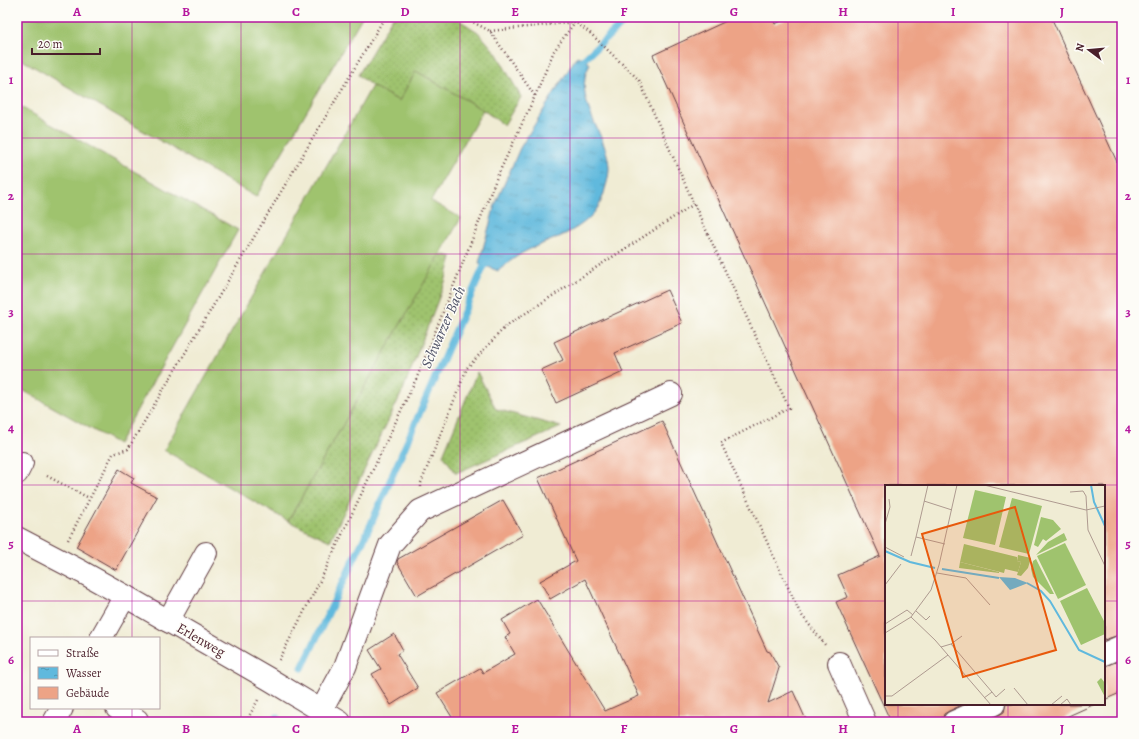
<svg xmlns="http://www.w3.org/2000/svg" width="1139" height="739" font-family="Alegreya,serif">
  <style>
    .grass { fill: url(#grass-dots); stroke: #74714c }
    .pitch { fill: #9fc36e; stroke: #74714c }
    .water { fill: url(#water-ripples); stroke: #556c84 }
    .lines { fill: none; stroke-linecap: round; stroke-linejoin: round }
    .stream { stroke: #60b9dd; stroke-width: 7 }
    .building { fill: #eda386 }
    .minor-casing { stroke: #633e44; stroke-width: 24 }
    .path { stroke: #633e44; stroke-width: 2.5; stroke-dasharray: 1 3; stroke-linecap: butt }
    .minor { stroke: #fff; stroke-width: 22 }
    .grid { fill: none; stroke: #b5179e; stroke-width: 1; stroke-opacity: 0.55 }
    .labels { text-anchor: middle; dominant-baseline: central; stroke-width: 3; stroke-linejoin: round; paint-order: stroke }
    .street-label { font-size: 14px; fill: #4a1f2b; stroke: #fdfcf7 }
    .water-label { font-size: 15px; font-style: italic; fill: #525569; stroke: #fdfcf7 }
    .inset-river { fill: none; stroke: #60b9dd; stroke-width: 2 }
    .inset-road { fill: none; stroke: #ae9a90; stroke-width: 1 }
    .view { fill: #e8590c; fill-opacity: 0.15; stroke: #e8590c; stroke-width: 2 }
    .inset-edge { fill: none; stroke: #4a1f2b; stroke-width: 2 }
    .neatline { fill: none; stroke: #b5179e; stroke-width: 1.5 }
    .grid-label { font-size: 13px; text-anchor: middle; font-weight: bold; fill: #b5179e }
  </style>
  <defs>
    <pattern id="grass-dots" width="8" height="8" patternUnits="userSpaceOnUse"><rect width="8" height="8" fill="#9fc36e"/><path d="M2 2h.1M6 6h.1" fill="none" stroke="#8aa75f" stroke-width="1.8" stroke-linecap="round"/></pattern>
    <pattern id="water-ripples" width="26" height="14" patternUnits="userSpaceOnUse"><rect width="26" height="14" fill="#60b9dd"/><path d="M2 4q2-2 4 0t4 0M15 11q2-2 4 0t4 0" fill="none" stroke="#5196b3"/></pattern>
  </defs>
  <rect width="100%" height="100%" fill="#fdfcf7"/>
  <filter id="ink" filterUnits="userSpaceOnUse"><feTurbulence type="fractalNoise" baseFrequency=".025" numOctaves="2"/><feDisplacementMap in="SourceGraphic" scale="8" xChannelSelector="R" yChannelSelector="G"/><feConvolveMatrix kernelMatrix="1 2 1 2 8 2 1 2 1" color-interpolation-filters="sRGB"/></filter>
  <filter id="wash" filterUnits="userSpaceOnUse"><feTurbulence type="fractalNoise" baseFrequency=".012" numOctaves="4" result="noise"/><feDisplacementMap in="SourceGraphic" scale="16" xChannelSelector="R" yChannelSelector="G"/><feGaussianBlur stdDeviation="0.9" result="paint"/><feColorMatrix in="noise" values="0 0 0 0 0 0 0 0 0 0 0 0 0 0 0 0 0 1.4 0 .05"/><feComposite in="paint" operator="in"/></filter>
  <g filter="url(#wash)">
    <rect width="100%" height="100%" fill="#f0ecd4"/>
    <g class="grass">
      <polygon points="393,17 454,17 478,32 497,54 521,97 504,125 483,110 416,71 399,101 372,86 358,75"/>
      <polygon points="440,254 452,257 445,282 403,390 330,541 288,521"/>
      <polygon points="477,372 496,409 561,427 456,473 443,455"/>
    </g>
    <g class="pitch">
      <polygon points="17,17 362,17 256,197 17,57"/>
      <polygon points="416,71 483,110 431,201 461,218 288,521 164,450 372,86 399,101"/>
      <polygon points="17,105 238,230 118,444 17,387"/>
    </g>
    <path class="water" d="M577,56L584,59L590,64C588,69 585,74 585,78C580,110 608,137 609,168C609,175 607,183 605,189C603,199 598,209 591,216C574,234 549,240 528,250C517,255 507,264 498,271L479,263L495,205L520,148Z"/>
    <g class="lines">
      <g class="stream">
        <polyline points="581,67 584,59 629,17"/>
        <polyline points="302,668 371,524 484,266 491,260"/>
        <polyline points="275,722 277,717"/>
      </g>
    </g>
    <g id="blocks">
      <g class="building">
        <polygon points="735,17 772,17 775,24 791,17 1051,17 1122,173 1122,634 1104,640 1104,486 886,486 886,704 964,704 949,711 944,714 942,722 891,722 836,602 848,597 838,575 880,556 653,55"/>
        <polygon points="667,290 682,323 615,353 623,372 556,403 541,370 563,360 554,342"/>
        <polygon points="662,421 767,651 770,652 779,668 768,703 793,691 807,722 455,722 437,693 480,668 483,673 515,654 505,637 510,634 502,620 537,599 605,711 639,696 585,579 550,599 540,581 576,561 538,478"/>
        <polygon points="119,469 134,478 131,483 157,497 116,570 76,547"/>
        <polygon points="503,500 523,535 417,596 397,562 398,559"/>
        <polygon points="394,634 403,650 397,654 418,688 391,705 372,674 381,669 369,650"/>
        <polygon points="1122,660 1122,692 1104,700 1104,666"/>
        <polygon points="1006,704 1095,704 1055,722 984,722 999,715 1004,712"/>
      </g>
    </g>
  </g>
  <g filter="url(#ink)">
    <use href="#blocks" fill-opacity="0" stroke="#633e44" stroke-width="1"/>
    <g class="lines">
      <g class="minor-casing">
        <g id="minor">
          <polyline points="17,473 22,463"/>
          <polyline points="17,538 82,572 125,596 269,679 340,722"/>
          <polyline points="168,621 206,553"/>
          <polyline points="101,638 125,596"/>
          <polyline points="1104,654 1122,646"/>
          <polyline points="839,663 865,722"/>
          <polyline points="117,708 137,720"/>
          <polyline points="321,711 345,667 390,545 420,511 671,394"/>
          <polyline points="54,722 62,708"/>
          <polyline points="954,722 994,704"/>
        </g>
      </g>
      <g class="path">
        <polyline points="463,17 490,31 535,96"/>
        <polyline points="490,31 575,22 589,32 639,80 694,204 789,408 721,443 800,613 826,646"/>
        <polyline points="47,476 89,498"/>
        <polyline points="421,487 421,483 467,368 506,326 694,204"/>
        <polyline points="68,540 113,454 128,449 385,17"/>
        <polyline points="279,660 319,583 418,375 497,177 535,96 554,51 575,22 581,17"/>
        <polyline points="246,722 259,698"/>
      </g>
      <use href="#minor" class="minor"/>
    </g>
  </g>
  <path class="grid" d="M132,17V638M241,17V722M350,17V722M460,17V722M570,17V722M679,17V722M788,17V722M898,17V486M1008,17V486M17,138H1122M17,254H1122M17,370H1122M17,485H1122M17,601H886M1104,601H1122M898,704V722M1008,704V722M132,708V722"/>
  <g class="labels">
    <g class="street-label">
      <text transform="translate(201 640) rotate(30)">Erlenweg</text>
    </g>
    <g class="water-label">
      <text transform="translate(443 327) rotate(-66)">Schwarzer Bach</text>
    </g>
  </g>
  <g transform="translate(885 485)">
    <rect width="220" height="220" fill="#f0ecd4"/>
    <path d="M179,48L182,55L151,70L163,57ZM133,70L146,73L143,83L136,91L132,90L136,77L132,76ZM151,74L157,86L169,109H165L148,92L146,84L148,76ZM75,77L114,87V88L74,83Z" fill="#9fc36e"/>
    <path d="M90,5L121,12L110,60L78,53ZM127,13L157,21L144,69L114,62ZM156,32L168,35L176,44L161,56L158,54L153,62L149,60ZM180,58L201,100L173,114L152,71ZM79,59L132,72V76L136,77L133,87L120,84L119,88L75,77ZM202,103L220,138V149L196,160L175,116ZM216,193L220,198V212L212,197Z" fill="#9fc36e"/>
    <path d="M114,92L130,93L143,98L125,105Z" fill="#60b9dd"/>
    <path class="inset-river" d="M206,0L209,17L220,41M0,66L25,77L50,83M57,84L114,93M142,98L156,106L165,116L194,165L220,177"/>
    <path class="inset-road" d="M43,0L31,52L60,59M99,0L201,25L220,21M185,7L198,6L201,11L203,45L220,81M39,16L67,25M0,39L5,22L4,14M0,62L19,72M26,71L31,52M52,88L81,93L105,120M0,100L16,79M31,126L41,135L45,131M26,132L50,155L106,220M0,139L22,125L28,130M0,148L26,132L46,105L54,80L72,0M66,159L107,207L99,213M56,162L66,159L77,151M129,203L143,220M107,207L111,212L120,204M0,211H7L63,170M166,220L177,211M175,220L182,214L186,220"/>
    <path class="view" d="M130,22L171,165L78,192L37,49Z"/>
    <rect width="220" height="220" class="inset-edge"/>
  </g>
  <rect width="1139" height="739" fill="none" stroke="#fdfcf7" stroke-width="44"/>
  <rect x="30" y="637" width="130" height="72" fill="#fdfcf7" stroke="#b5a4a5"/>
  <rect x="38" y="650" width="20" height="6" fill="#ffffff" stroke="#b5a4a5"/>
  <text x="66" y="657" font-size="12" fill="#4a1f2b">Straße</text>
  <rect x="38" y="667" width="20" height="12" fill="url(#water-ripples)" stroke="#b5a4a5"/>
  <text x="66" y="677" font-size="12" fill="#4a1f2b">Wasser</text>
  <rect x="38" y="687" width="20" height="12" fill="#eda386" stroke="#b5a4a5"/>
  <text x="66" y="697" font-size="12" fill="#4a1f2b">Gebäude</text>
  <g transform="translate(1089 50) rotate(286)" stroke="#fdfcf7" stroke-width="3" paint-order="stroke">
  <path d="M0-3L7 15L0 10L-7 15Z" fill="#4a1f2b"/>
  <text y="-6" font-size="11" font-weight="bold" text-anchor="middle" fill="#4a1f2b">N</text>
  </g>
  <path d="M32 48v6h68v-6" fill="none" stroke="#4a1f2b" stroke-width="2"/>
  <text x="38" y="48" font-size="12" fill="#4a1f2b" stroke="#fdfcf7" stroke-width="3" paint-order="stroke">20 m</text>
  <rect x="22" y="22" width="1095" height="695" class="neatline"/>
  <g class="grid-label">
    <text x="77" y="16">A</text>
    <text x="186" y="16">B</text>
    <text x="296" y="16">C</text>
    <text x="405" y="16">D</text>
    <text x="515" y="16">E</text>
    <text x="624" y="16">F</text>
    <text x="734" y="16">G</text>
    <text x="843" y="16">H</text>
    <text x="953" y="16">I</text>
    <text x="1062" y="16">J</text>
    <text x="11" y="84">1</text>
    <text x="1128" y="84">1</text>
    <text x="11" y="200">2</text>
    <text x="1128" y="200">2</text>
    <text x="11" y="316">3</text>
    <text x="1128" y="316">3</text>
    <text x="11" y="432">4</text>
    <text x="1128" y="432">4</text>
    <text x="11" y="548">5</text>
    <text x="1128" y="548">5</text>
    <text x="11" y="664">6</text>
    <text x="1128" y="664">6</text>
    <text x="77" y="733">A</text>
    <text x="186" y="733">B</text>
    <text x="296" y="733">C</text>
    <text x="405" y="733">D</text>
    <text x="515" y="733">E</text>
    <text x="624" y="733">F</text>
    <text x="734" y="733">G</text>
    <text x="843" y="733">H</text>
    <text x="953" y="733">I</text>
    <text x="1062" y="733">J</text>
  </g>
</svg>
